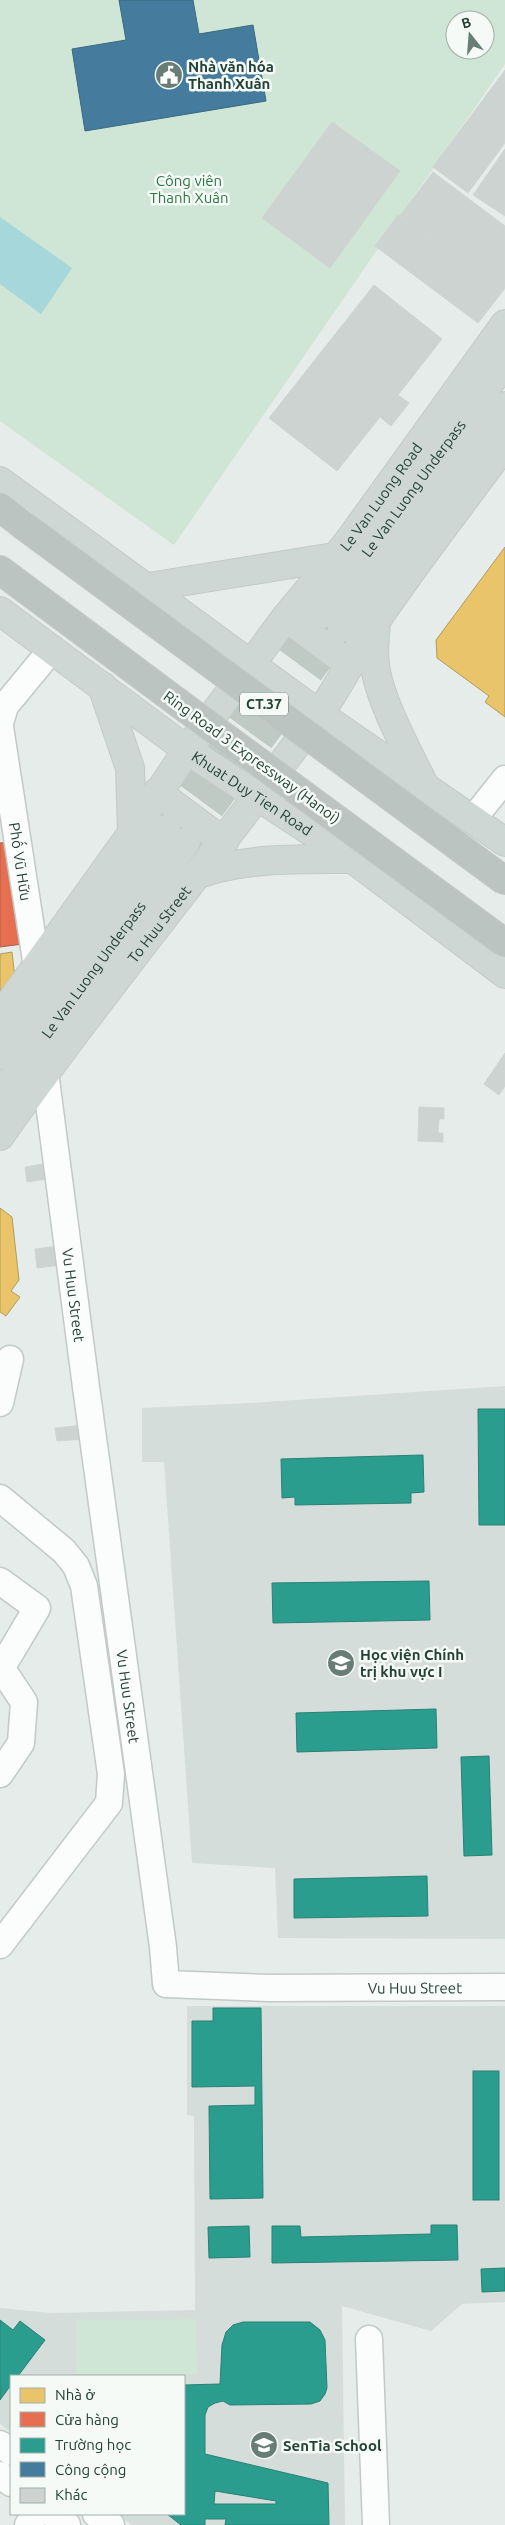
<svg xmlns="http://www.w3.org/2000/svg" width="505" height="2525" font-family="Ubuntu,sans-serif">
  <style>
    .built { fill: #d4ddd9 }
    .green { fill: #cfe5d5; fill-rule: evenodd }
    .water { fill: #a6d7da }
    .homes { fill: #e9c46a; stroke: #ae9d5b }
    .shops { fill: #e76f51; stroke: #ac6149 }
    .schools { fill: #2a9d8f; stroke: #288175; fill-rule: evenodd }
    .public { fill: #457b9d; stroke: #3b6a7e }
    .building { fill: #cdd3d0; stroke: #cfd5d2 }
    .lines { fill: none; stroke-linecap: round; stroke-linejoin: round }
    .major-tunnel { stroke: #bfcac5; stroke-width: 28; stroke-dasharray: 28 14; stroke-linecap: butt }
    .minor-casing { stroke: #c3c9c6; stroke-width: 29 }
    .major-casing { stroke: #c2cbc7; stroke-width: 30 }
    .highway-casing { stroke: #c2cbc7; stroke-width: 30 }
    .minor { stroke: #fbfcfc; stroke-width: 26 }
    .major { stroke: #ced7d4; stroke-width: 28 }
    .highway { stroke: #bbc4c1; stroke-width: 28 }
    .highway-bridge-casing { stroke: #c2cbc7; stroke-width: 30; stroke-linecap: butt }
    .highway-bridge { stroke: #bbc4c1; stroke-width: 28 }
    .labels { text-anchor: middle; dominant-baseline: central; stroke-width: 5; stroke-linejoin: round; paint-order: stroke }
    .shield { fill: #f5faf7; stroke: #627871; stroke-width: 1 }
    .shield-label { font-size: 14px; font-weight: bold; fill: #234137 }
    .poi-label { font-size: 15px; font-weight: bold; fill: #234137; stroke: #f5faf7; text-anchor: start }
    .park-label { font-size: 15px; fill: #2b7944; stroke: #f5faf7 }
    .street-label { font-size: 15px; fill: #234137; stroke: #f5faf7 }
  </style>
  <rect width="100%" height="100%" fill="#e6ece9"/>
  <g class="built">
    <polygon points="505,1386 505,1939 278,1938 275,1868 192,1863 164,1462 142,1462 142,1408 250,1403"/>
    <polygon points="187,2006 505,2006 505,2302 462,2304 431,2331 342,2306 345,2525 132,2525 117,2514 184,2514 184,2376 11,2376 11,2433 0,2424 0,2308 50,2313 195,2310 194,2116 187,2115"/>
  </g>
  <g class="green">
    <path d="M0,0H505V64L174,545L0,421ZM455,20H485V50H455Z"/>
    <polygon points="196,2319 197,2374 76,2374 76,2320"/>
  </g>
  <polygon class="water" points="0,217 72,268 41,314 0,284"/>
  <g class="homes">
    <polygon points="505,547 505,717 485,702 489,696 437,658 436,640"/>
    <polygon points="12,952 16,987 0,990 0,954"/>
    <polygon points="0,1208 12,1217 19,1280 11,1291 20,1297 6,1316 0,1312"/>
  </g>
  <polygon class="shops" points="10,842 23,944 0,947 0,843"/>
  <g class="schools">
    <polygon points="478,1409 505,1409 505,1525 479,1525"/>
    <polygon points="423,1455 424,1492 411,1493 411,1503 295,1505 295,1497 282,1498 281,1459"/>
    <polygon points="429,1581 430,1620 273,1623 272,1583"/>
    <polygon points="436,1709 437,1748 297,1752 296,1713"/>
    <polygon points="489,1756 492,1855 464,1856 461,1757"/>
    <polygon points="427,1876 428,1916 294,1918 294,1879"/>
    <polygon points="213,2008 261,2008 263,2198 210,2199 209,2106 255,2105 255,2086 192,2087 192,2021 213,2021"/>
    <rect x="473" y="2071" width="26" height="129"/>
    <polygon points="431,2225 457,2225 458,2260 272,2263 272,2226 300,2226 301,2237 431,2234"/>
    <polygon points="249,2226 250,2257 209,2258 208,2227"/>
    <polygon points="505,2268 505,2291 482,2292 481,2269"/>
    <polygon points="0,2320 13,2330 20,2321 45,2340 18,2376 11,2376 11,2385 0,2400"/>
    <path d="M243,2322H310L320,2330L325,2340L327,2388L325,2394L320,2401L311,2404L230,2405L223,2401L215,2403L208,2407L205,2415V2454L328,2483L329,2525H225L226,2519H205V2525H181L167,2514H184V2385L220,2384L222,2345L226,2332L233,2325ZM215,2491L276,2501V2504H214Z"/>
  </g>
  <polygon class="public" points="119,0 193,0 199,34 253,25 266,101 85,131 72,49 126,40"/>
  <g class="building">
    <polygon points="505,70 505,143 468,193 433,167"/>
    <polygon points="332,122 400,171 330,268 262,218"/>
    <polygon points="505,149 505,216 473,195"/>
    <polygon points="433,172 505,226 505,288 502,292 400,216"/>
    <polygon points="398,215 502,292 478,323 375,246"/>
    <polygon points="374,285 442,339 398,395 409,403 391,426 380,417 337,471 269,418"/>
    <polygon points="505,1053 505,1086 499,1095 484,1084"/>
    <polygon points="419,1107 444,1108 444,1119 439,1119 438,1133 443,1133 443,1142 418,1141"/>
    <polygon points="56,1162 59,1177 27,1182 25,1167"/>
    <polygon points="66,1245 68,1264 37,1268 35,1249"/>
    <polygon points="85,1425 86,1439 57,1441 55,1428"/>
  </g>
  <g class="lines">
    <g class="major-tunnel">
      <polyline points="167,828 321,614"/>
      <polyline points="186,842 341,629"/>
    </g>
    <g class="minor-casing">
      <g id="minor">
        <polyline points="0,723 5,706 52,649"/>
        <path id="s1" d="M0,727L37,967"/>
        <polyline points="473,819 505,779"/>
        <path id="s2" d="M45,1072L86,1387L163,1947L166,1984L268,1988L505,1987"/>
        <polyline points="0,1403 10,1359"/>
        <polyline points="0,1498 64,1551 76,1566 84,1586 111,1774 109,1803 0,1945"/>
        <polyline points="0,1581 37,1608 2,1667"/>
        <polyline points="0,1666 24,1702 21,1743 0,1774"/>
        <polyline points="369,2339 376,2525"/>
        <polyline points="0,2444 11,2452"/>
        <polyline points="0,2475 11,2483"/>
        <polyline points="53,2514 67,2525"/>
        <polyline points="96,2514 111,2525"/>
        <polyline points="28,2525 36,2514"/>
      </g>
    </g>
    <g class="major-casing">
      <g id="major">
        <polyline points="0,481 319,714 505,842"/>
        <polyline points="143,588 334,557"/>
        <path id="s3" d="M0,611L187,750L353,859L505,974"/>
        <path id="s4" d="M321,614L505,362"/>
        <polyline points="286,617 350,665"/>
        <path d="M376,623C375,637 373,651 375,665C379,701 409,753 425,787"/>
        <polyline points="342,628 505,406"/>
        <polyline points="102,686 130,768 132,833"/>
        <polyline points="157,792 224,842"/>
        <path d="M196,875C246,857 300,859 353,859"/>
        <path id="s5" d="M0,1017L132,833L187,750L286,617L348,542L505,324"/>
        <polyline points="0,1055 166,829"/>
        <path id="s6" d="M0,1097L186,842"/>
        <path id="s7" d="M0,1136C101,993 213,858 317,717C340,686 356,650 378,618C418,559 463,502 505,444"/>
      </g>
    </g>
    <g class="highway-casing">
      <g id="highway">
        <polyline points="0,507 24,526"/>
        <polyline points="0,570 192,713"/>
      </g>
    </g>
    <use href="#minor" class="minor"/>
    <use href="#major" class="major"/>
    <use href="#highway" class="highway"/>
    <g class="highway-bridge-casing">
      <g id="highway-bridge">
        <polyline points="24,526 505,881"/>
        <polyline points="192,713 505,943"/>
      </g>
    </g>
    <use href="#highway-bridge" class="highway-bridge"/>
  </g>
  <defs>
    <g id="civic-disc" transform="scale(1.4375)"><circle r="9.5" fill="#677d75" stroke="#f5faf7"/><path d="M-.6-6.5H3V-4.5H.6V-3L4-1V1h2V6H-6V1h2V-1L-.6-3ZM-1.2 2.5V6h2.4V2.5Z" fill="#fff"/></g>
    <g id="university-disc" transform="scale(1.4375)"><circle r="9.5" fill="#677d75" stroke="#f5faf7"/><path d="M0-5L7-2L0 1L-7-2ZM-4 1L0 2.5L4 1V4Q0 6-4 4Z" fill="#fff"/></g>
    <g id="school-disc" transform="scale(1.4375)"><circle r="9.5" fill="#677d75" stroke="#f5faf7"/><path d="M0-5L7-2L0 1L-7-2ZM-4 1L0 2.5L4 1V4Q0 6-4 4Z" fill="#fff"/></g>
  </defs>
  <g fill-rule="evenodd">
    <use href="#civic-disc" x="169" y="75"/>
    <use href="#university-disc" x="341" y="1663"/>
    <use href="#school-disc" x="264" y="2445"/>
  </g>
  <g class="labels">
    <rect class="shield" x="240" y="692.5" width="48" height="23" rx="4"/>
    <g class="shield-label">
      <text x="264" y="704">CT.37</text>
    </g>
    <g class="poi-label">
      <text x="188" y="66">Nhà văn hóa<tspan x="188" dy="17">Thanh Xuân</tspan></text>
      <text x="360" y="1654">Học viện Chính<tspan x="360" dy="17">trị khu vực I</tspan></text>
      <text x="283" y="2445">SenTia School</text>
    </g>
    <g class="park-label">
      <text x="189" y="180">Công viên<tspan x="189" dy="17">Thanh Xuân</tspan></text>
    </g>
    <g class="street-label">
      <text stroke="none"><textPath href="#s4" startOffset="156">Le Van Luong Underpass</textPath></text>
      <text stroke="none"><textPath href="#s5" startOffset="645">Le Van Luong Road</textPath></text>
      <text transform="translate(252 757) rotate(36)">Ring Road 3 Expressway (Hanoi)</text>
      <text stroke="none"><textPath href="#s3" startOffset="311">Khuat Duy Tien Road</textPath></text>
      <text stroke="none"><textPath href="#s1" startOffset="136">Phố Vũ Hữu</textPath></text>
      <text stroke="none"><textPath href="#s7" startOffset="265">To Huu Street</textPath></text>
      <text stroke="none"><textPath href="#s6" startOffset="158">Le Van Luong Underpass</textPath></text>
      <text stroke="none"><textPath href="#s2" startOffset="225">Vu Huu Street</textPath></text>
      <text stroke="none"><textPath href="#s2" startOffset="630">Vu Huu Street</textPath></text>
      <text stroke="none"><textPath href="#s2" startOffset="1169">Vu Huu Street</textPath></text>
    </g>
  </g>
  <rect x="10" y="2375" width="175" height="140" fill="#f5faf7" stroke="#a1b0aa"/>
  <rect x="20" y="2388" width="25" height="15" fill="#e9c46a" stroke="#a1b0aa"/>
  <text x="55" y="2400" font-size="15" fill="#234137">Nhà ở</text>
  <rect x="20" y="2412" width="25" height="15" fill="#e76f51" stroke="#a1b0aa"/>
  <text x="55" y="2425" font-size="15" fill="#234137">Cửa hàng</text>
  <rect x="20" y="2438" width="25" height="15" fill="#2a9d8f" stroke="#a1b0aa"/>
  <text x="55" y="2450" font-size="15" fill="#234137">Trường học</text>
  <rect x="20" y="2462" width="25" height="15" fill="#457b9d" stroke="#a1b0aa"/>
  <text x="55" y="2475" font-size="15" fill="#234137">Công cộng</text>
  <rect x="20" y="2488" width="25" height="15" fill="#cdd3d0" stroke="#a1b0aa"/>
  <text x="55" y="2500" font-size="15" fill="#234137">Khác</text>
  <g transform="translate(470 35) rotate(343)"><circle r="24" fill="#f5faf7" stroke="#a1b0aa"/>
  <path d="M0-4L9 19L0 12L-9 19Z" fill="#677d75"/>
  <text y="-8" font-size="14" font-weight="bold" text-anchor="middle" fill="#234137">B</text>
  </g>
</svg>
